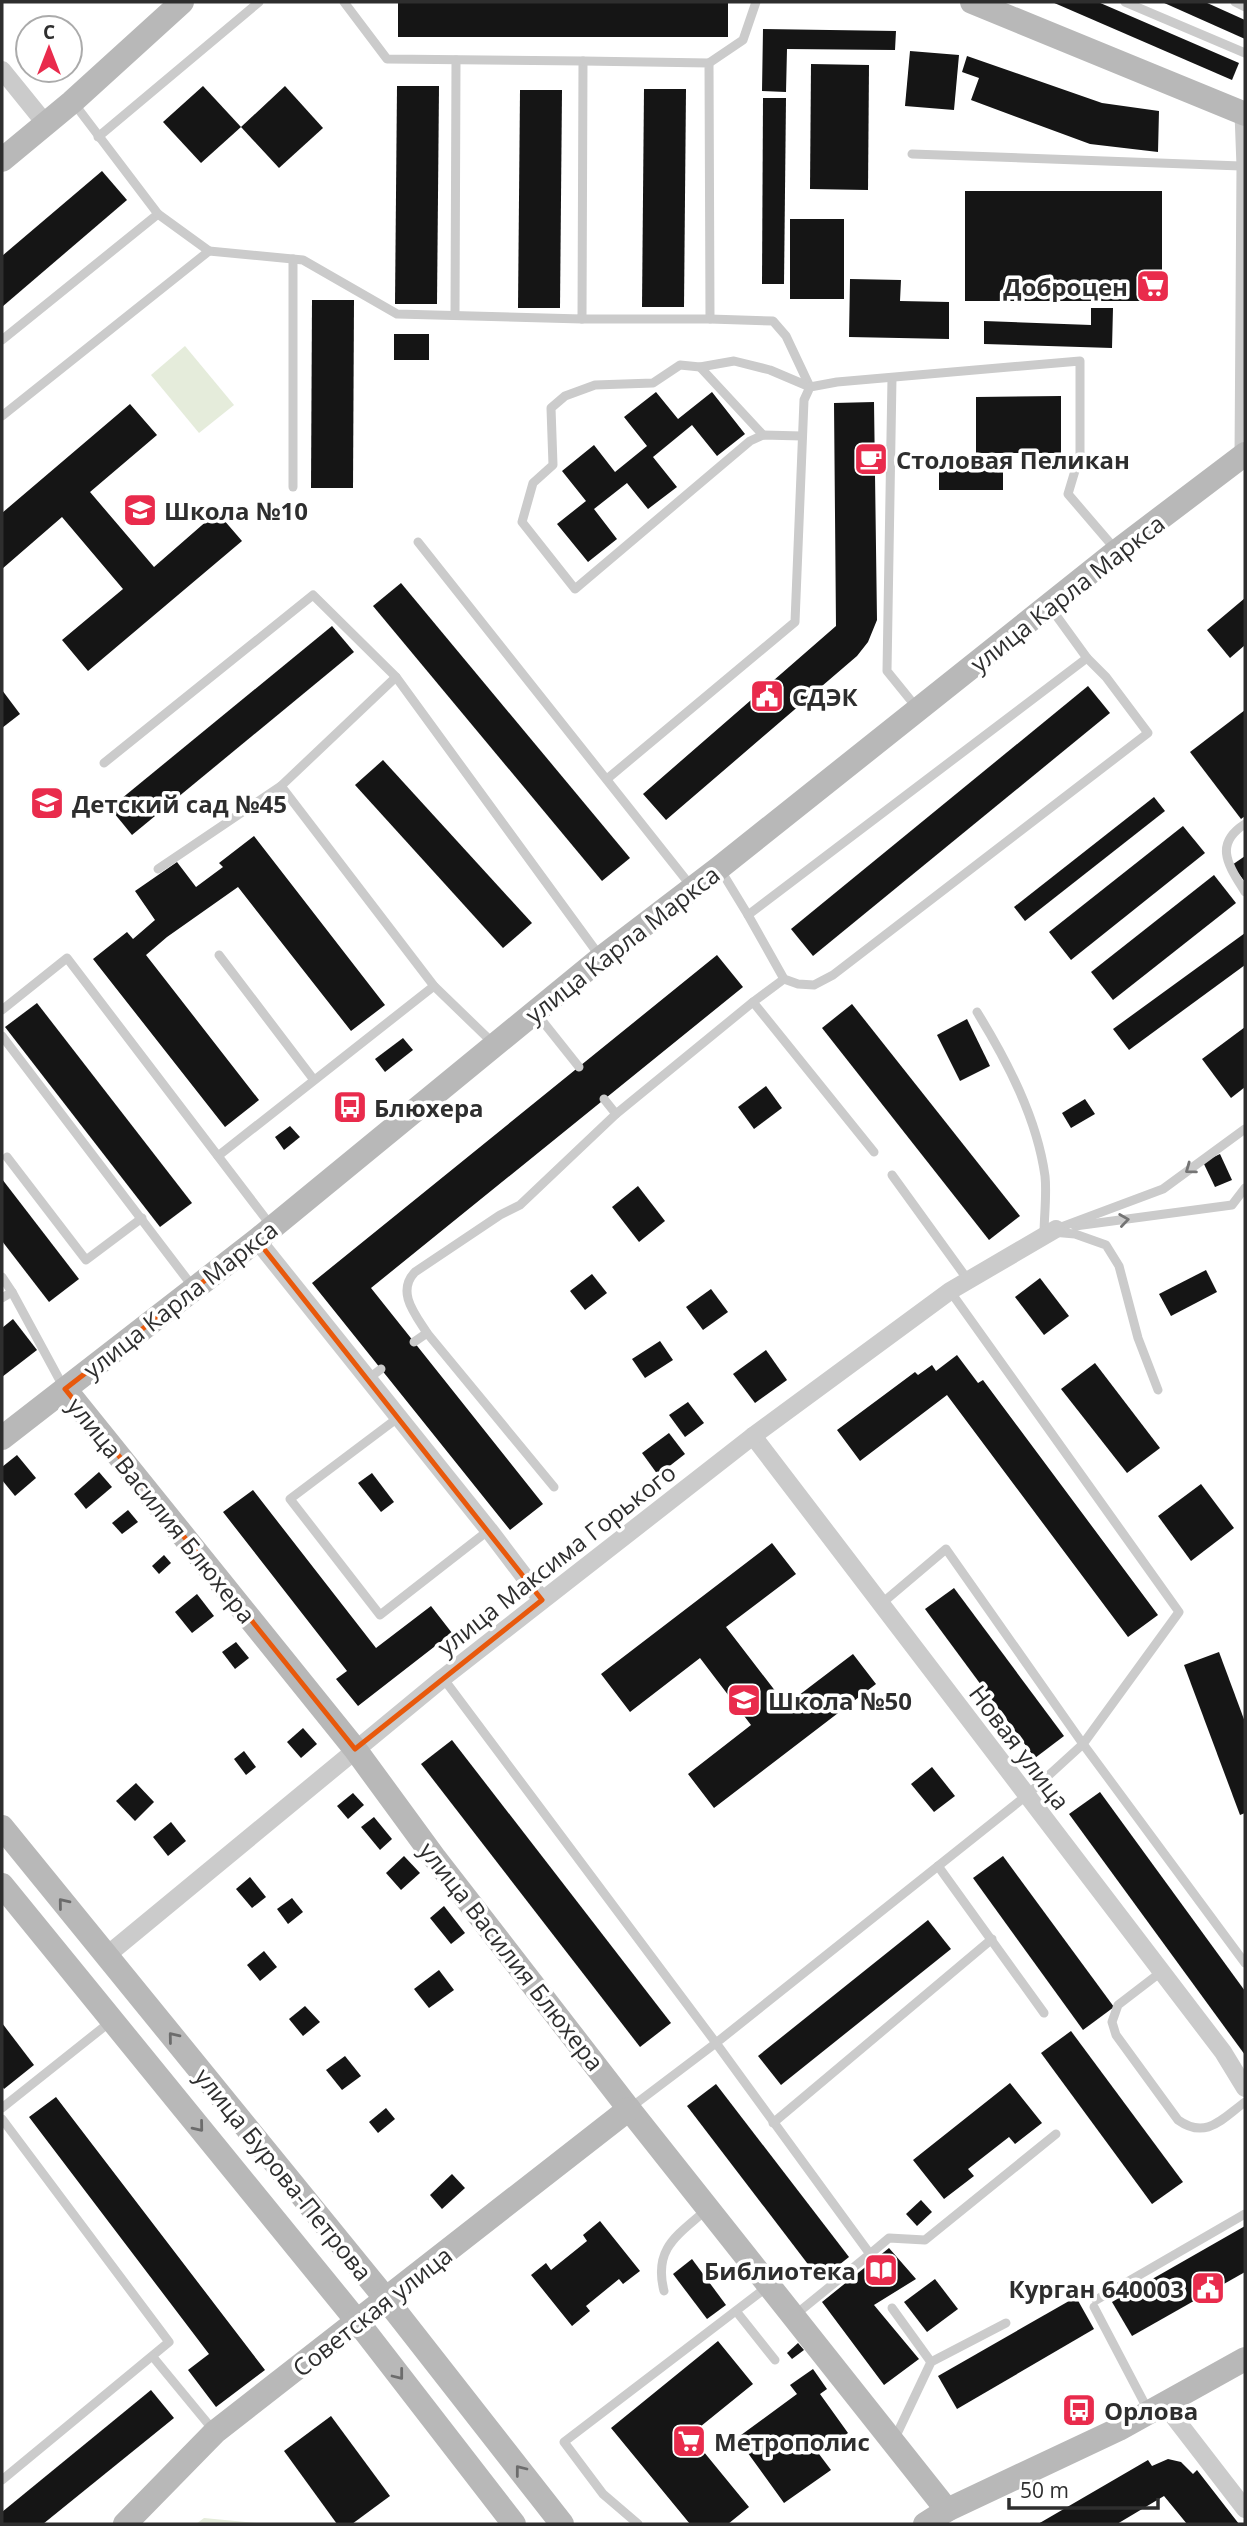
<svg xmlns="http://www.w3.org/2000/svg" width="1247" height="2526" font-family="'Open Sans',sans-serif">
  <style>
    .green { fill: #e5ecdb }
    .building { fill: #151515 }
    .lines { fill: none; stroke-linecap: round; stroke-linejoin: round }
    .lane { stroke: #cbcbcb; stroke-width: 9 }
    .street { stroke: #cbcbcb; stroke-width: 18 }
    .secondary { stroke: #b8b8b8; stroke-width: 24 }
    .oneway { stroke: #757575 }
    .oneway2 { stroke: #6c6c6c }
    .marked { fill: none; stroke: #e8590c; stroke-width: 5; stroke-linejoin: round }
    .labels { text-anchor: middle; dominant-baseline: central; stroke-width: 7; stroke-linejoin: round; paint-order: stroke }
    .poi-label { font-size: 24px; font-weight: bold; fill: #2e2e2e; stroke: #fff; text-anchor: start }
    .street-label { font-size: 24px; fill: #2e2e2e; stroke: #fff }
  </style>
  <rect width="100%" height="100%" fill="#fff"/>
  <g class="green">
    <polygon points="185,346 234,405 199,433 151,375"/>
    <polygon points="204,2518 268,2524 196,2524"/>
  </g>
  <g class="building">
    <rect x="398" y="2" width="330" height="35"/>
    <polygon points="1052,2 1098,2 1239,63 1232,80"/>
    <polygon points="1162,2 1205,2 1245,20 1245,39"/>
    <polygon points="763,29 896,31 895,50 787,49 786,92 762,91"/>
    <polygon points="910,51 959,55 954,110 905,106"/>
    <polygon points="967,56 1102,103 1159,111 1158,152 1090,144 971,100 979,78 962,72"/>
    <polygon points="811,64 869,65 868,190 810,189"/>
    <polygon points="203,86 241,127 201,163 163,122"/>
    <polygon points="285,86 323,128 279,168 241,127"/>
    <polygon points="397,86 439,86 437,304 395,304"/>
    <polygon points="644,89 686,89 684,307 642,307"/>
    <polygon points="520,90 562,90 560,308 518,308"/>
    <polygon points="763,98 786,98 784,284 762,284"/>
    <polygon points="102,171 127,200 2,307 2,256"/>
    <rect x="965" y="191" width="197" height="110"/>
    <rect x="790" y="219" width="54" height="80"/>
    <polygon points="850,279 901,280 900,301 949,302 949,339 849,337"/>
    <polygon points="312,300 354,300 353,488 311,488"/>
    <polygon points="1091,308 1113,308 1112,348 984,344 984,321 1091,325"/>
    <rect x="394" y="334" width="35" height="26"/>
    <polygon points="656,392 678,419 712,392 745,434 717,456 692,425 653,457 677,487 648,509 627,483 594,509 617,539 588,562 557,524 586,501 562,471 594,445 615,472 647,446 624,417"/>
    <polygon points="1061,396 1061,453 976,453 976,397"/>
    <polygon points="874,402 877,620 868,642 857,656 666,820 643,794 836,626 834,403"/>
    <polygon points="130,404 157,435 90,492 154,567 217,512 242,541 88,671 62,640 123,589 62,517 2,569 2,513"/>
    <rect x="939" y="456" width="64" height="34"/>
    <polygon points="401,583 630,858 602,881 373,606"/>
    <polygon points="1245,598 1245,645 1230,658 1207,630"/>
    <polygon points="332,626 354,652 132,835 110,808"/>
    <polygon points="1088,686 1110,713 813,956 791,929"/>
    <polygon points="2,690 20,714 2,728"/>
    <polygon points="1245,710 1245,816 1241,819 1190,752"/>
    <polygon points="383,760 532,923 503,948 355,785"/>
    <polygon points="1154,797 1165,811 1025,921 1014,907"/>
    <polygon points="1183,826 1205,853 1071,960 1049,932"/>
    <polygon points="254,836 385,1005 351,1031 238,887 167,937 146,955 259,1100 225,1127 93,959 127,932 133,939 155,920 135,891 177,862 196,887 223,867 219,863"/>
    <polygon points="1245,856 1245,882 1232,865"/>
    <polygon points="1214,875 1236,903 1113,1000 1091,972"/>
    <polygon points="1245,933 1245,965 1129,1050 1113,1029"/>
    <polygon points="717,955 743,987 371,1288 543,1504 510,1530 312,1283"/>
    <polygon points="37,1003 192,1203 160,1227 5,1027"/>
    <polygon points="852,1004 1020,1216 989,1240 822,1028"/>
    <polygon points="967,1019 990,1066 960,1081 937,1035"/>
    <polygon points="1245,1027 1245,1087 1231,1098 1202,1059"/>
    <polygon points="403,1038 413,1050 385,1072 375,1059"/>
    <polygon points="766,1086 782,1108 754,1129 738,1107"/>
    <polygon points="1085,1099 1095,1114 1071,1128 1062,1113"/>
    <polygon points="290,1126 300,1137 284,1150 275,1137"/>
    <polygon points="1220,1154 1232,1180 1215,1187 1203,1162"/>
    <polygon points="2,1179 79,1279 49,1302 2,1241"/>
    <polygon points="638,1186 665,1221 639,1242 612,1207"/>
    <polygon points="1206,1270 1217,1292 1171,1316 1159,1294"/>
    <polygon points="592,1274 607,1293 585,1310 570,1291"/>
    <polygon points="1040,1278 1069,1316 1044,1335 1015,1297"/>
    <polygon points="711,1289 728,1312 703,1330 686,1307"/>
    <polygon points="13,1319 37,1350 2,1377 2,1328"/>
    <polygon points="660,1341 673,1360 645,1378 632,1359"/>
    <polygon points="766,1350 787,1380 755,1403 733,1374"/>
    <polygon points="957,1355 978,1383 983,1380 1158,1615 1128,1637 947,1395 860,1461 837,1430 915,1372 918,1375 932,1365 936,1371"/>
    <polygon points="1095,1363 1160,1448 1127,1473 1061,1389"/>
    <polygon points="688,1402 704,1423 685,1437 669,1415"/>
    <polygon points="669,1433 685,1454 658,1475 642,1453"/>
    <polygon points="17,1455 36,1478 15,1496 2,1480 2,1467"/>
    <polygon points="99,1472 112,1487 86,1509 74,1494"/>
    <polygon points="372,1473 394,1502 381,1512 358,1483"/>
    <polygon points="1201,1484 1234,1528 1191,1561 1158,1516"/>
    <polygon points="253,1490 376,1648 431,1606 452,1633 358,1706 336,1679 347,1671 223,1512"/>
    <polygon points="128,1510 138,1522 122,1534 112,1523"/>
    <polygon points="772,1543 796,1574 726,1627 786,1705 853,1654 876,1684 714,1808 688,1774 751,1725 700,1658 630,1712 601,1674"/>
    <polygon points="164,1555 171,1563 159,1574 152,1566"/>
    <polygon points="954,1588 1064,1736 1035,1758 925,1609"/>
    <polygon points="197,1594 214,1616 192,1633 175,1612"/>
    <polygon points="236,1642 249,1658 235,1669 222,1652"/>
    <polygon points="1219,1652 1245,1722 1245,1813 1240,1815 1184,1665"/>
    <polygon points="303,1728 317,1744 301,1758 287,1742"/>
    <polygon points="452,1740 671,2023 640,2047 421,1764"/>
    <polygon points="244,1751 256,1767 246,1775 234,1759"/>
    <polygon points="932,1767 955,1796 934,1812 911,1784"/>
    <polygon points="136,1783 154,1802 135,1821 116,1801"/>
    <polygon points="1100,1792 1245,1991 1245,2055 1069,1814"/>
    <polygon points="353,1793 364,1805 348,1819 337,1806"/>
    <polygon points="374,1817 392,1839 380,1850 361,1827"/>
    <polygon points="171,1822 186,1841 168,1856 153,1837"/>
    <polygon points="404,1856 420,1873 401,1890 386,1873"/>
    <polygon points="1003,1856 1114,2007 1083,2030 973,1878"/>
    <polygon points="250,1877 266,1897 252,1908 236,1889"/>
    <polygon points="292,1898 303,1912 288,1924 277,1909"/>
    <polygon points="444,1906 465,1933 451,1944 430,1918"/>
    <polygon points="928,1920 951,1949 781,2085 758,2056"/>
    <polygon points="264,1951 277,1967 260,1981 247,1965"/>
    <polygon points="439,1970 454,1990 429,2008 414,1989"/>
    <polygon points="305,2006 320,2022 303,2036 289,2019"/>
    <polygon points="2,2023 34,2065 4,2089 2,2086"/>
    <polygon points="1071,2031 1183,2182 1152,2204 1041,2053"/>
    <polygon points="345,2056 361,2076 342,2090 326,2070"/>
    <polygon points="1010,2083 1042,2123 1015,2144 1009,2137 968,2169 974,2176 944,2199 913,2160"/>
    <polygon points="716,2084 849,2257 820,2280 687,2106"/>
    <polygon points="56,2097 265,2370 216,2407 188,2370 209,2354 29,2117"/>
    <polygon points="386,2108 395,2119 378,2133 369,2122"/>
    <polygon points="452,2174 465,2188 442,2209 430,2195"/>
    <polygon points="921,2200 932,2212 917,2226 906,2214"/>
    <polygon points="600,2221 640,2271 623,2284 619,2279 586,2306 590,2311 572,2326 531,2275 546,2263 551,2270 587,2241 583,2235"/>
    <polygon points="1245,2226 1245,2272 1132,2336 1112,2302"/>
    <polygon points="889,2248 916,2279 874,2305 919,2359 884,2385 822,2302"/>
    <polygon points="692,2259 726,2305 707,2319 673,2274"/>
    <polygon points="935,2279 958,2309 927,2332 904,2302"/>
    <polygon points="1076,2297 1094,2329 957,2409 938,2376"/>
    <polygon points="718,2341 753,2384 690,2435 749,2507 728,2524 690,2524 611,2428"/>
    <polygon points="798,2343 804,2350 792,2359 787,2353"/>
    <polygon points="813,2369 827,2389 820,2394 848,2433 819,2454 831,2470 784,2503 737,2438 797,2394 790,2385"/>
    <polygon points="151,2390 174,2418 43,2524 2,2524 2,2512"/>
    <polygon points="331,2416 390,2496 352,2524 337,2524 284,2451"/>
    <polygon points="1168,2459 1181,2462 1193,2474 1197,2470 1239,2524 1187,2524 1164,2496 1117,2524 1038,2524 1148,2460 1152,2466"/>
  </g>
  <g class="lines">
    <g class="lane">
      <polyline points="1125,2 1245,53"/>
      <polyline points="1235,2 1245,7"/>
      <polyline points="709,63 743,40 756,2"/>
      <polyline points="98,137 259,2"/>
      <polyline points="912,154 1241,166"/>
      <polyline points="209,251 303,260 397,314 582,319 583,61 387,59 344,2"/>
      <polyline points="293,259 293,487"/>
      <polyline points="455,315 456,60"/>
      <polyline points="582,319 710,319 709,63 583,61"/>
      <polyline points="710,319 773,321 786,336 810,387"/>
      <polyline points="2,340 158,214 73,102"/>
      <polyline points="700,367 763,435"/>
      <polyline points="892,378 887,671 917,708"/>
      <polyline points="2,416 209,251 158,214"/>
      <polyline points="802,436 763,435 750,441 575,589 522,522 533,483 553,465 551,408 565,396 595,385 653,383 680,365 700,367 734,361 770,370 810,387"/>
      <polyline points="1239,456 1241,166 1239,113"/>
      <polyline points="418,542 691,886"/>
      <polyline points="396,677 281,786 434,986 495,1045"/>
      <polyline points="104,763 313,595 396,677 599,955"/>
      <polyline points="607,779 795,622 804,400 810,387 837,382 1080,361 1080,454 1068,494 1116,550"/>
      <path d="M1245,824C1212,845 1230,867 1245,892"/>
      <polyline points="158,869 281,786"/>
      <polyline points="720,869 748,915 1087,658 1050,607"/>
      <polyline points="748,915 784,979 798,984 814,985 833,975 1148,733 1106,677 1087,658"/>
      <polyline points="219,955 314,1080"/>
      <polyline points="784,979 753,1002 874,1152"/>
      <polyline points="2,1010 67,958 272,1227"/>
      <path d="M977,1012C1007,1061 1037,1118 1045,1176C1047,1195 1044,1216 1044,1235"/>
      <polyline points="536,1013 579,1067"/>
      <polyline points="2,1036 193,1287"/>
      <polyline points="604,1099 616,1114"/>
      <polyline points="218,1156 434,986"/>
      <polyline points="7,1157 86,1260 142,1218"/>
      <polyline points="892,1175 968,1280"/>
      <polyline points="1075,1226 1232,1205 1245,1188"/>
      <polyline points="1056,1229 1163,1189 1245,1129"/>
      <polyline points="1052,1232 1075,1234 1106,1245 1119,1266 1138,1338 1158,1390"/>
      <polyline points="2,1277 12,1292"/>
      <polyline points="950,1291 1179,1612 1083,1744 1245,1963"/>
      <polyline points="2,1298 12,1292 64,1388"/>
      <polyline points="414,1342 427,1333"/>
      <polyline points="368,1379 381,1369"/>
      <polyline points="399,1417 290,1499 380,1615 489,1530"/>
      <path d="M554,1487L427,1333C415,1314 396,1292 415,1272L500,1215L520,1205L616,1114L753,1002"/>
      <polyline points="881,1604 946,1549 1083,1744 1026,1796 716,2043 870,2254 889,2238 925,2240 1056,2134"/>
      <polyline points="443,1678 716,2043 630,2108"/>
      <polyline points="938,1866 1044,2013"/>
      <path d="M1161,1972L1118,2005L1112,2022L1116,2035L1178,2120C1206,2140 1222,2119 1245,2102"/>
      <polyline points="2,2108 110,2022"/>
      <polyline points="2,2119 169,2342 2,2480"/>
      <polyline points="773,2123 992,1939"/>
      <path d="M664,2291C653,2248 678,2235 706,2210"/>
      <polyline points="1096,2300 1245,2214"/>
      <polyline points="1094,2307 1148,2410"/>
      <polyline points="892,2308 931,2362"/>
      <polyline points="736,2311 775,2360"/>
      <polyline points="795,2315 870,2254"/>
      <polyline points="153,2357 214,2431"/>
      <polyline points="895,2438 931,2362 1006,2323"/>
      <polyline points="638,2524 603,2494 564,2442 767,2287"/>
    </g>
    <g class="street">
      <polyline points="2,70 45,123"/>
      <polyline points="257,1240 489,1530 542,1600"/>
      <polyline points="753,1436 1223,2052 1245,2088"/>
      <polyline points="106,1956 443,1678 753,1436 950,1291 1056,1229"/>
      <polyline points="1164,2404 1245,2509"/>
    </g>
    <g class="secondary">
      <polyline points="972,2 1245,114"/>
      <polyline points="2,160 72,102 182,2"/>
      <polyline points="65,1389 355,1749 434,1857 629,2109 947,2510"/>
      <polyline points="2,1438 257,1240 601,958 719,868 1117,551 1245,454"/>
      <polyline points="2,1827 386,2299 562,2524"/>
      <polyline points="2,1885 357,2321 514,2524"/>
      <polyline points="125,2524 215,2432 629,2109"/>
      <polyline points="925,2524 947,2510 1119,2429 1245,2359"/>
    </g>
  </g>
  <defs><path id="oneway-chevron" d="M-2-3.5L2.5 0L-2 3.5" fill="none" stroke-width="1.6" stroke-linecap="round" stroke-linejoin="round" transform="scale(1.75)"/></defs>
  <g class="oneway">
    <use href="#oneway-chevron" transform="translate(1190 1169) rotate(144)"/>
    <use href="#oneway-chevron" transform="translate(1124 1220) rotate(-8)"/>
  </g>
  <g class="oneway2">
    <use href="#oneway-chevron" transform="translate(63 1903) rotate(-129)"/>
    <use href="#oneway-chevron" transform="translate(173 2037) rotate(-129)"/>
    <use href="#oneway-chevron" transform="translate(199 2127) rotate(51)"/>
    <use href="#oneway-chevron" transform="translate(399 2375) rotate(52)"/>
    <use href="#oneway-chevron" transform="translate(520 2470) rotate(-128)"/>
  </g>
  <path class="marked" d="M257,1240L542,1600L355,1749L65,1389Z"/>
  <defs>
    <g id="supermarket-square" transform="scale(1.75)"><rect x="-9" y="-9" width="18" height="18" rx="4" fill="#e92b4c" stroke="#fff"/><path d="M-6-5.5h2.5l.6 2H6L4.5 2H-2.5L-4.4-4H-6ZM-1.5 3.2a1.3 1.3 0 1 0 .1 0ZM3 3.2a1.3 1.3 0 1 0 .1 0Z" fill="#fff"/></g>
    <g id="cafe-square" transform="scale(1.75)"><rect x="-9" y="-9" width="18" height="18" rx="4" fill="#e92b4c" stroke="#fff"/><path d="M-5.5-4.5H6V0H3Q3 3.5 0 3.5H-2.5Q-5.5 3.5-5.5 0ZM3-3.2v2h1.7v-2ZM-6 4.5H4V6H-6Z" fill="#fff"/></g>
    <g id="school-square" transform="scale(1.75)"><rect x="-9" y="-9" width="18" height="18" rx="4" fill="#e92b4c" stroke="#fff"/><path d="M0-5L7-2L0 1L-7-2ZM-4 1L0 2.5L4 1V4Q0 6-4 4Z" fill="#fff"/></g>
    <g id="civic-square" transform="scale(1.75)"><rect x="-9" y="-9" width="18" height="18" rx="4" fill="#e92b4c" stroke="#fff"/><path d="M-.6-6.5H3V-4.5H.6V-3L4-1V1h2V6H-6V1h2V-1L-.6-3ZM-1.2 2.5V6h2.4V2.5Z" fill="#fff"/></g>
    <g id="bus-square" transform="scale(1.75)"><rect x="-9" y="-9" width="18" height="18" rx="4" fill="#e92b4c" stroke="#fff"/><path d="M-5-6H5V4H4V6H2V4H-2V6H-4V4H-5ZM-3.5-4V0h7V-4ZM-3.5 1.2v1.5H-2V1.2ZM2 1.2v1.5H3.5V1.2Z" fill="#fff"/></g>
    <g id="library-square" transform="scale(1.75)"><rect x="-9" y="-9" width="18" height="18" rx="4" fill="#e92b4c" stroke="#fff"/><path d="M-6-4Q-3-5.5-.7-3.5V5Q-3 3-6 4ZM6-4Q3-5.5 .7-3.5V5Q3 3 6 4Z" fill="#fff"/></g>
  </defs>
  <g fill-rule="evenodd">
    <use href="#supermarket-square" x="1153" y="286"/>
    <use href="#cafe-square" x="871" y="459"/>
    <use href="#school-square" x="140" y="510"/>
    <use href="#civic-square" x="767" y="696"/>
    <use href="#school-square" x="47" y="803"/>
    <use href="#bus-square" x="350" y="1107"/>
    <use href="#school-square" x="744" y="1700"/>
    <use href="#library-square" x="881" y="2270"/>
    <use href="#civic-square" x="1208" y="2288"/>
    <use href="#bus-square" x="1079" y="2410"/>
    <use href="#supermarket-square" x="689" y="2441"/>
  </g>
  <g class="labels">
    <g class="poi-label">
      <text x="1128" y="286" text-anchor="end">Доброцен</text>
      <text x="896" y="459">Столовая Пеликан</text>
      <text x="164" y="510">Школа №10</text>
      <text x="792" y="696">СДЭК</text>
      <text x="72" y="803">Детский сад №45</text>
      <text x="374" y="1107">Блюхера</text>
      <text x="768" y="1700">Школа №50</text>
      <text x="856" y="2270" text-anchor="end">Библиотека</text>
      <text x="1184" y="2288" text-anchor="end">Курган 640003</text>
      <text x="1104" y="2410">Орлова</text>
      <text x="714" y="2441">Метрополис</text>
    </g>
    <g class="street-label">
      <text transform="translate(1067 593) rotate(-38)">улица Карла Маркса</text>
      <text transform="translate(622 944) rotate(-38)">улица Карла Маркса</text>
      <text transform="translate(180 1299) rotate(-38)">улица Карла Маркса</text>
      <text transform="translate(162 1510) rotate(51)">улица Василия Блюхера</text>
      <text transform="translate(556 1559) rotate(-38)">улица Максима Горького</text>
      <text transform="translate(1020 1747) rotate(53)">Новая улица</text>
      <text transform="translate(512 1956) rotate(52)">улица Василия Блюхера</text>
      <text transform="translate(284 2174) rotate(51)">улица Бурова-Петрова</text>
      <text transform="translate(372 2311) rotate(-38)">Советская улица</text>
    </g>
  </g>
  <rect width="1247" height="2526" fill="none" stroke="#2e2e2e" stroke-width="7"/>
  <g transform="translate(49 49)"><circle r="33" fill="#ffffff" stroke="#ababab" stroke-width="2"/>
  <path d="M0-5L12 26L0 18L-12 26Z" fill="#e92b4c"/>
  <text y="-10" font-size="19" font-weight="bold" text-anchor="middle" fill="#2e2e2e">С</text>
  </g>
  <path d="M1009 2498v10h149v-10" fill="none" stroke="#2e2e2e" stroke-width="3.5"/>
  <text x="1020" y="2498" font-size="21" fill="#2e2e2e" stroke="#ffffff" stroke-width="5" paint-order="stroke">50 m</text>
</svg>
